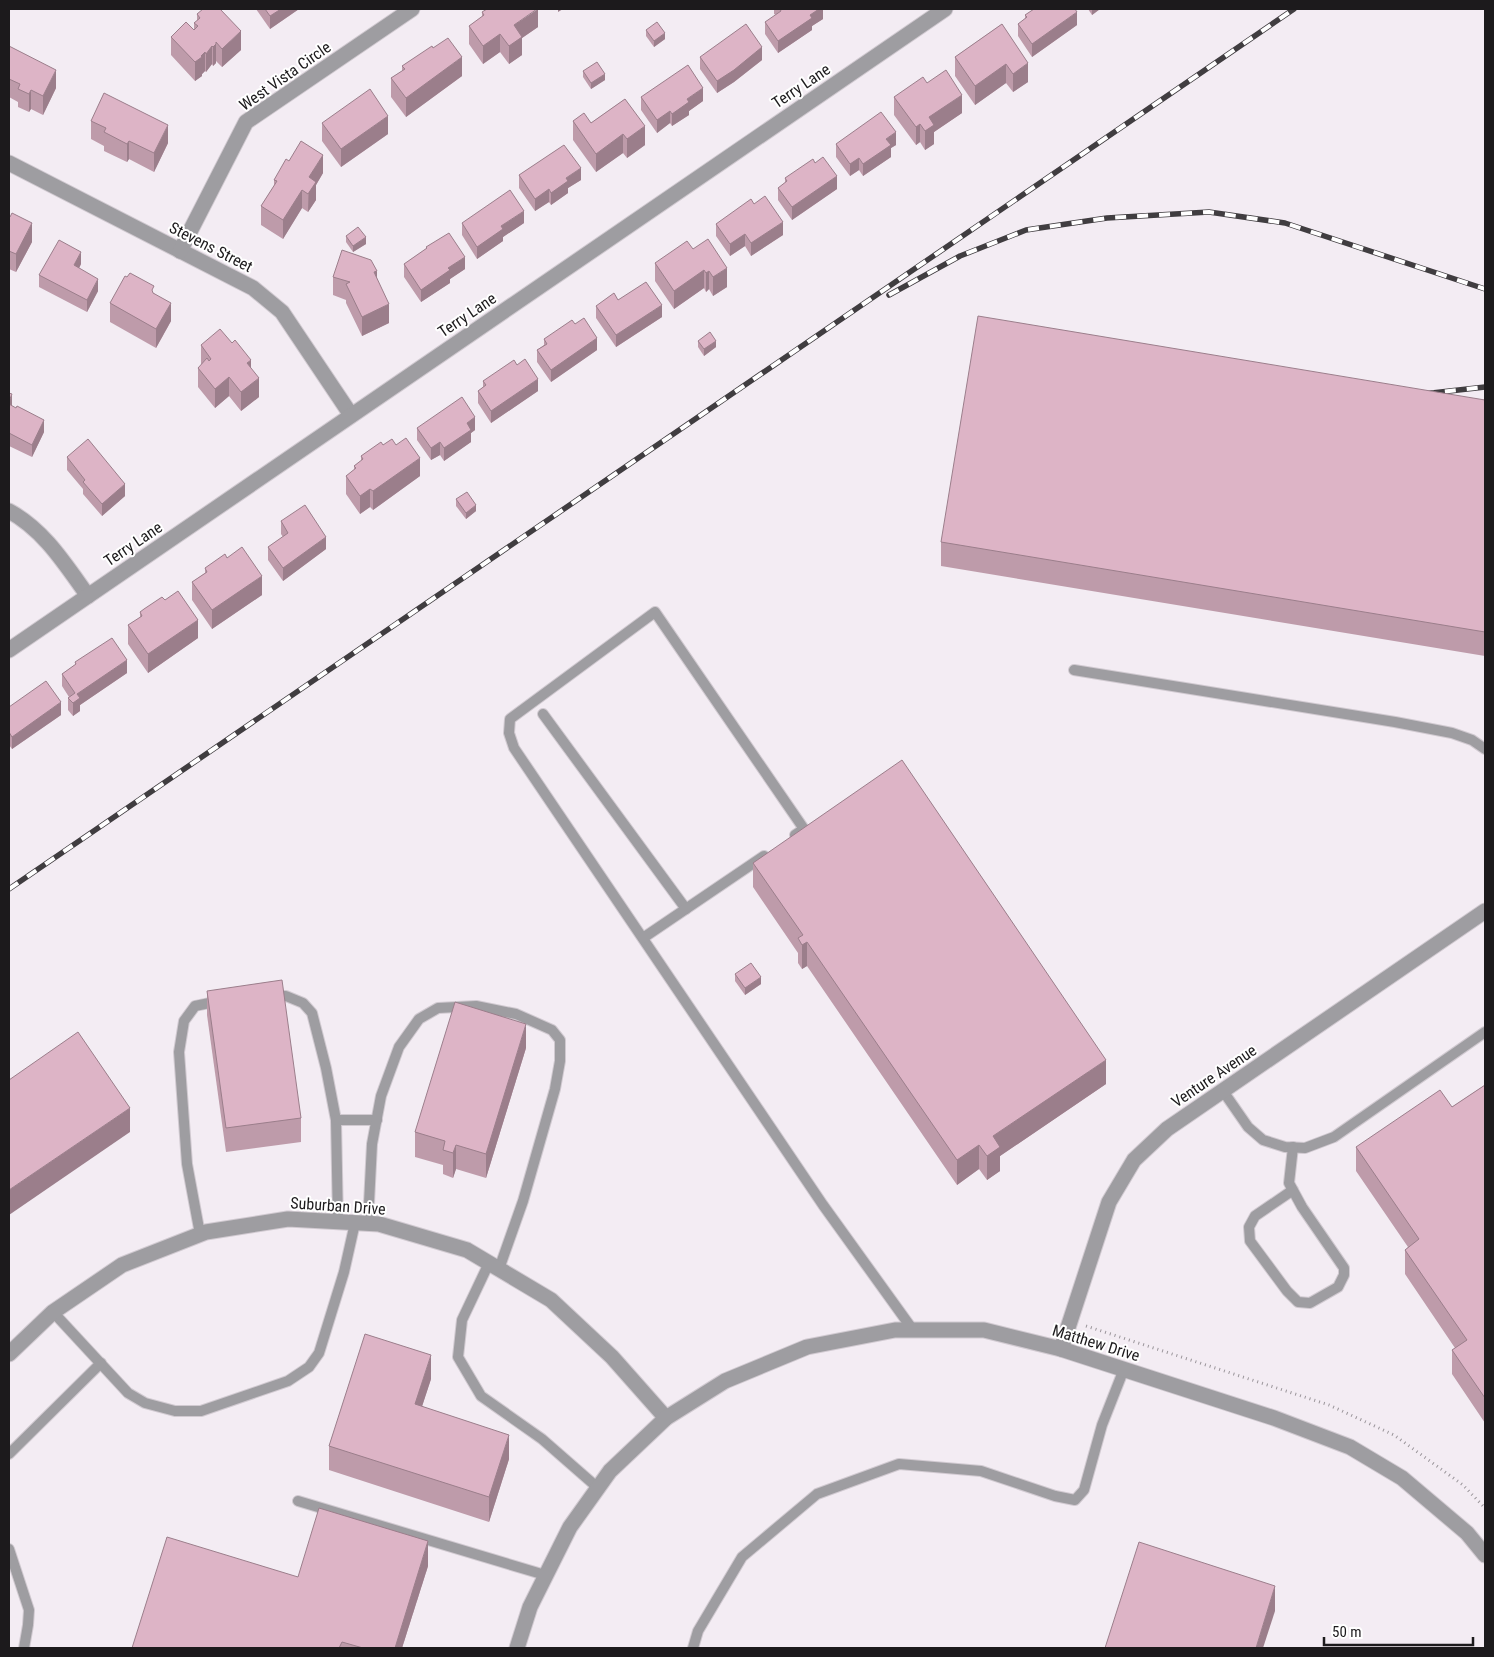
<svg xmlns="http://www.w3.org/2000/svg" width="1494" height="1657" font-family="'Roboto Condensed',sans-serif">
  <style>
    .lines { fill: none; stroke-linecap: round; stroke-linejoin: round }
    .lane-casing { stroke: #d1cad1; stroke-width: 12 }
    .street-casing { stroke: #d1cad1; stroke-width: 17 }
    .path { stroke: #9a959a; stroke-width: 3; stroke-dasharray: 1 4; stroke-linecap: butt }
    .lane { stroke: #9e9da1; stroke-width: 10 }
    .street { stroke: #9e9da1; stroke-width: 15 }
    .rail-casing { stroke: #403d40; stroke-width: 5.5 }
    .rail { stroke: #fff; stroke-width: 4; stroke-dasharray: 11; stroke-linecap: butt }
    .wall { fill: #be9baa }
    .shaded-wall { fill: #9b7e8b }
    .building { fill: #ddb4c6; stroke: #9b7e8b }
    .labels { text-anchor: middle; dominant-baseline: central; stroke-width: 4; stroke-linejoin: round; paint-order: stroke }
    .street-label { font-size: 16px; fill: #1c1a1c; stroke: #fff }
  </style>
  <rect width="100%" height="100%" fill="#f3ecf3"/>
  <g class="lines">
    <g class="lane-casing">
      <g id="lane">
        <polyline points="1074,670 1395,722 1452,733 1472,740 1485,749"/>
        <polyline points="543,714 686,909"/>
        <polyline points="795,835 804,829 655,612 510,719 509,733 514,748 823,1205 913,1330"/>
        <polyline points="643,938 764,856"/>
        <polyline points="273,996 286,996 303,1003 312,1013 326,1068 336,1120 338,1222"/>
        <polyline points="1223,1091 1248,1127 1263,1140 1285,1147 1305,1148 1334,1137 1485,1032"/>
        <polyline points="336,1120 377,1120"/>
        <polyline points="1293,1147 1289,1183 1302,1207 1344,1268 1344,1275 1338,1287 1310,1303 1298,1302 1287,1291 1250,1241 1249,1227 1255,1216 1293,1190"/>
        <polyline points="368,1223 372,1144 381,1096 399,1047 419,1019 438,1008 476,1006 516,1014 552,1030 560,1040 560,1061 555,1089 523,1201 499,1269"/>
        <polyline points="200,1234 187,1164 179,1052 184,1021 195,1006 219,1001"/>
        <polyline points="489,1263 462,1320 458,1357 481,1396 542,1439 598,1488"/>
        <polyline points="53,1312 128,1393 145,1403 175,1411 201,1411 288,1381 309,1367 319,1353 344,1272 355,1223"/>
        <polyline points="9,1454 101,1363"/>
        <polyline points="298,1501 545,1575"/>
        <polyline points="9,1549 29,1610 28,1625 24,1648"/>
        <polyline points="693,1648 698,1631 742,1557 817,1494 899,1464 981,1471 1055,1496 1075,1500 1084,1490 1102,1425 1124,1369"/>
      </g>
    </g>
    <g class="street-casing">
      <g id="street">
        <polyline points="9,163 253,288 282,312 351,415"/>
        <polyline points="180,251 246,122 412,9"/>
        <path d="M9,511C44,530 65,564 88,596"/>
        <polyline points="9,650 945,9"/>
        <polyline points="1061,1349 1109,1202 1134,1160 1167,1129 1485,911"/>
        <polyline points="9,1354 53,1312 122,1265 206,1232 288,1219 379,1224 467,1250 551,1300 612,1357 666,1418"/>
        <polyline points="517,1648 530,1607 570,1527 610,1471 666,1418 725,1381 807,1347 895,1330 984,1330 1061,1349 1274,1418 1350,1447 1402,1478 1467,1533 1485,1555"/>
      </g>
    </g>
    <polyline class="path" points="1086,1326 1329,1405 1394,1435 1463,1485 1485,1508"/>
    <use href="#lane" class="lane"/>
    <use href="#street" class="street"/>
    <g class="rail-casing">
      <g id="rail">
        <polyline points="889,295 960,256 1026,230 1107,218 1209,212 1285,223 1485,289"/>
        <polyline points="1423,394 1485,387"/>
        <polyline points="9,889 1294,9"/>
      </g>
    </g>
    <use href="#rail" class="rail"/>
  </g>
  <g class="wall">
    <polygon points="256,9 299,9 270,29"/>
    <polygon points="774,9 823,9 823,19 812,26 812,30 778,53 765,34 765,22 776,15 774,14"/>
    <polygon points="1088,9 1100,9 1092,15"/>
    <polygon points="482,12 538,27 522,38 522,55 509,64 500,52 483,64 469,44 469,26 482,17"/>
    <polygon points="197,14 241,50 222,67 216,61 216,63 213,66 212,64 206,72 205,71 202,74 202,76 195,81 171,55 171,37 194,30 194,23 197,21"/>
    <polygon points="1025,15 1077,25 1032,57 1018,36 1018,24 1025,19"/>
    <polygon points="1002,24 1028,82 1013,92 1006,83 975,105 955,76 955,57"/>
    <polygon points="646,30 665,39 654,47 646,36"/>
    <polygon points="9,46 56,88 43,115 31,109 29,112 18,107 18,102 9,97"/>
    <polygon points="433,48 462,76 406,117 391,97 391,78 402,71 402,66"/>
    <polygon points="700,57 762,60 734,82 717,93 700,69"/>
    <polygon points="583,71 605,80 591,89 583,77"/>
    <polygon points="927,83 962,113 934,132 934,144 925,150 920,142 916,145 894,115 894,97"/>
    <polygon points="641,97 703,101 689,111 689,115 672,126 670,123 657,133 641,110"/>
    <polygon points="625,99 645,145 627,158 623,153 596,172 573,140 573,121 591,123"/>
    <polygon points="91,121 168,143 154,172 129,159 127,162 104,151 104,146 91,139"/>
    <polygon points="322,123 388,134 341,167 322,141"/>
    <polygon points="836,144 896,145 891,148 891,157 863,176 859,170 850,176 836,157"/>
    <polygon points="289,161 323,173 316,185 316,200 308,212 302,208 283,239 261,225 261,206 274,186 274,180"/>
    <polygon points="815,163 837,189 792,220 778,200 778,188 785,183 785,178"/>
    <polygon points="519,175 581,180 568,188 568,193 551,205 549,202 535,211 519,188"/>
    <polygon points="754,204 783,235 751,256 745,246 730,256 716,236 716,224"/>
    <polygon points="9,216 32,242 16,272 9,269"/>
    <polygon points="462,223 524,223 503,237 503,241 477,259 462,235"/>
    <polygon points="346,236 366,244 353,252 346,242"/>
    <polygon points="426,247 465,269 450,279 450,283 421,302 404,277 404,264 426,249"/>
    <polygon points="693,249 727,287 713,296 709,289 706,292 704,288 674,309 655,281 655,263"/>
    <polygon points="81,264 79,268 98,291 87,312 39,287 39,275"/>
    <polygon points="333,277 377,279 389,323 362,336 346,303 346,300 333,295"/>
    <polygon points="154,293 171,321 156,348 110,322 110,303"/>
    <polygon points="618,300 662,317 616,347 596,318 596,306"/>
    <polygon points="575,324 597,350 551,382 537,362 537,350 544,345 544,339"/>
    <polygon points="698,341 716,347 704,356 698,347"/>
    <polygon points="201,345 251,369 259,397 241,411 229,396 215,408 198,387 198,368 202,365 201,364"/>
    <polygon points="517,365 538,391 491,423 478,403 478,391 483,387 483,381"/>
    <polygon points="9,393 12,406 44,432 32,457 9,446"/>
    <polygon points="1485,400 1485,656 941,566 941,542"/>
    <polygon points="417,428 475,430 471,433 471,442 444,461 440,455 431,460 417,440"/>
    <polygon points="383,445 420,476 373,510 370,507 360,514 346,494 346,476 354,470 354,466 361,461 361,456"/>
    <polygon points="67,457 125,496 102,516 83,494 83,489 67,470"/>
    <polygon points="456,499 476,511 466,519 456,506"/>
    <polygon points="281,521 326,549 283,581 268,560 268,547 283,537 281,534"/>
    <polygon points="227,558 262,595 212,629 192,600 192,582 205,573 205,568"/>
    <polygon points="165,600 198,638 148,673 128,644 128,625 140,618 140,612"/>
    <polygon points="75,662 127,673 80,705 80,711 73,716 68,710 68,698 69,697 62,686 62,674 75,665"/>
    <polygon points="9,707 61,715 12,749 9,745"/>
    <polygon points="753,863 1106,1084 1000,1156 1000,1171 987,1180 979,1169 957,1185 807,966 802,969 798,963 798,953 753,887"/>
    <polygon points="735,974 761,984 745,995 735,981"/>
    <polygon points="207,991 301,1118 301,1142 226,1152 207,1015"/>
    <polygon points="526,1048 486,1178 456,1169 453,1178 443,1174 443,1165 415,1157 415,1132"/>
    <polygon points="1485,1085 1485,1423 1452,1374 1452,1350 1455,1348 1405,1274 1405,1250 1408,1247 1356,1171 1356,1147 1452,1107"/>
    <polygon points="431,1379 422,1406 509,1459 489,1522 329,1470 329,1446"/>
    <polygon points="428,1566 402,1648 132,1648 298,1577"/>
  </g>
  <g class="shaded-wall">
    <polygon points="281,9 299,9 270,29 270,16"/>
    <polygon points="538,9 538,27 522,38 522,55 509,64 509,46 514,25"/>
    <polygon points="558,9 563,9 558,12"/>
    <polygon points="819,9 823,9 823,19 812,26 812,30 778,53 778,41 810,15"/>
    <polygon points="1092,9 1100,9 1092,15"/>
    <polygon points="1077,12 1077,25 1032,57 1032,44"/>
    <polygon points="241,31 241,50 222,67 222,49"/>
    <polygon points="665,33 665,39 654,47 654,41"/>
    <polygon points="500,34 500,52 483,64 483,46"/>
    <polygon points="216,42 216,63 213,66 213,47"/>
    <polygon points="212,46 212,64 206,72 206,54"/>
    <polygon points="762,47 762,60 734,82 717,93 717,81"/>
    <polygon points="205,52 205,71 202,74 202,76 195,81 195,62"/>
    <polygon points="462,57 462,76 406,117 406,98"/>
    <polygon points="1028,63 1028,82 1013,92 1013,74"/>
    <polygon points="1006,64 1006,83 975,105 975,86"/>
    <polygon points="56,70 56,88 43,115 43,96"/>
    <polygon points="605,74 605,80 591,89 591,83"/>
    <polygon points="703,88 703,101 689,111 689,115 672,126 672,114 687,99"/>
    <polygon points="31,90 31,109 29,112 29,94"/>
    <polygon points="962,95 962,113 934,132 934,144 925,150 925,131 929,117"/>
    <polygon points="670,111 670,123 657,133 657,120"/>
    <polygon points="388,116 388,134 341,167 341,149"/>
    <polygon points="920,124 920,142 916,145 916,127"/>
    <polygon points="168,125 168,143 154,172 154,153"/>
    <polygon points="645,126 645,145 627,158 627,139"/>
    <polygon points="896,132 896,145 891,148 891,157 863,176 863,164 886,139"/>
    <polygon points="623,134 623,153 596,172 596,154"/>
    <polygon points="129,141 129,159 127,162 127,144"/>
    <polygon points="323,155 323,173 316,185 316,200 308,212 309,177"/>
    <polygon points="859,158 859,170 850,176 850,164"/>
    <polygon points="581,168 581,180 568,188 568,193 551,205 551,193 566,178"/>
    <polygon points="837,176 837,189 792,220 792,207"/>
    <polygon points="549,189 549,202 535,211 535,199"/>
    <polygon points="302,190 302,208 283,239 283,220"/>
    <polygon points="524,211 524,223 503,237 503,241 477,259 477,247 501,226"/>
    <polygon points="783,222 783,235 751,256 751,243"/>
    <polygon points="32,223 32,242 16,272 16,254"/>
    <polygon points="745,234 745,246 730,256 730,244"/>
    <polygon points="366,237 366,244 353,252 353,246"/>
    <polygon points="81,252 81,264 74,278 74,265"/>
    <polygon points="465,257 465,269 450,279 450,283 421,302 421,290 448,268"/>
    <polygon points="727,268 727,287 713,296 713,277"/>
    <polygon points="704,270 704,288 674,309 674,291"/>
    <polygon points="377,271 377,289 374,272"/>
    <polygon points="709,271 709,289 706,292 706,273"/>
    <polygon points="98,279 98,291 87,312 87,300"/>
    <polygon points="171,303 171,321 156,348 156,329"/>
    <polygon points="389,304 389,323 362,336 362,317"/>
    <polygon points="662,305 662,317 616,347 616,335"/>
    <polygon points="597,338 597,350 551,382 551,370"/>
    <polygon points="716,341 716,347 704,356 704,349"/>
    <polygon points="251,360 251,378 247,363"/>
    <polygon points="229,377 229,396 215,408 215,389"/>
    <polygon points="259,378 259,397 241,411 241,392"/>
    <polygon points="538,379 538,391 491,423 491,411"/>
    <polygon points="12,394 12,407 9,414 9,401"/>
    <polygon points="475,417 475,430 471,433 471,442 444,461 444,448 467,423"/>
    <polygon points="44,420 44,432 32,457 32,445"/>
    <polygon points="440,442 440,455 431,460 431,448"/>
    <polygon points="420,458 420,476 373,510 373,491"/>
    <polygon points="125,484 125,496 102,516 102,504"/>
    <polygon points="370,489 370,507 360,514 360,496"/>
    <polygon points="476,505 476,511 466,519 466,513"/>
    <polygon points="326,537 326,549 283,581 283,568"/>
    <polygon points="262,576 262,595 212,629 212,610"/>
    <polygon points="198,620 198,638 148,673 148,654"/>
    <polygon points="127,660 127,673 80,705 80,711 73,716 73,703 77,694"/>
    <polygon points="61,702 61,715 12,749 12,737"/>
    <polygon points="807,942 807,966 802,969 802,945"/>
    <polygon points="761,977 761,984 745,995 745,988"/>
    <polygon points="526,1024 526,1048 486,1178 486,1154"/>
    <polygon points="1106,1060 1106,1084 1000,1156 1000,1171 987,1180 987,1156 993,1136"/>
    <polygon points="130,1108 130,1132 9,1215 9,1190"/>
    <polygon points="456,1145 456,1169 453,1178 453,1153"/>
    <polygon points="979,1145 979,1169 957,1185 957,1160"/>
    <polygon points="431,1355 431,1379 415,1428 415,1404"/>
    <polygon points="509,1435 509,1459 489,1522 489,1497"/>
    <polygon points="428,1541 428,1566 402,1648 395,1648"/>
    <polygon points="1275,1586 1275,1611 1263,1648 1256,1648"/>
  </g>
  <g class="building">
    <polygon points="203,9 220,9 241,31 222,49 216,42 216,44 213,47 212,46 206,54 205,52 201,56 202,57 195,62 171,37 186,22 194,30 198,26 194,23 200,18 197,14"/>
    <polygon points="265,9 281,9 270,16"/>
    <polygon points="487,9 537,9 514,25 522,37 509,46 500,34 483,46 469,26 484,15 482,12"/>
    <polygon points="780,9 819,9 810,15 812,18 778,41 765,22 781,11"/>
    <polygon points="1034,9 1075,9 1077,12 1032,44 1018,24 1027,17 1025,15"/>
    <polygon points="657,22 665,33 654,41 646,30"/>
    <polygon points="746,24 762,47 734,70 717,81 700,57"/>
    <polygon points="1002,24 1028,63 1013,74 1006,64 975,86 955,57"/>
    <polygon points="448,38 462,57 406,98 391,78 405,69 402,66 432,46 433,48"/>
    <polygon points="9,46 56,70 43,96 31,90 29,94 18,89 20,84 9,79"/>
    <polygon points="597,62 605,74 591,83 583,71"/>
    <polygon points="688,65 703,88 687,99 689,102 672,114 670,111 657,120 641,97"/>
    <polygon points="946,70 962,95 929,117 934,125 925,131 920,124 916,127 894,97 923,77 927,83"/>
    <polygon points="370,89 388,116 341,149 322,123"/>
    <polygon points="104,93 168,125 154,153 129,141 127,144 104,132 106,128 91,121"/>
    <polygon points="625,99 645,126 627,139 623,134 596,154 573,121 584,113 591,123"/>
    <polygon points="881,112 896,132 886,139 891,145 863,164 859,158 850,164 836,144"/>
    <polygon points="301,141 323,155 309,177 316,182 308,194 302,190 283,220 261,206 277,181 274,180 286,159 289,161"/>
    <polygon points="564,145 581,168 566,178 568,181 551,193 549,189 535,199 519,175"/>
    <polygon points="823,157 837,176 792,207 778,188 787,181 785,178 813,159 815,163"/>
    <polygon points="510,190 524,211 501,226 503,229 477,247 462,223"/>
    <polygon points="765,196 783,222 751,243 745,234 730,244 716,224 751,199 754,204"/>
    <polygon points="12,213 32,223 16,254 9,251 9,216 10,217"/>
    <polygon points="358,227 366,237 353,246 346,236"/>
    <polygon points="449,233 465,257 448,268 450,270 421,290 404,264 427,248 426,247"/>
    <polygon points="708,239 727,268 713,277 709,271 706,273 704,270 674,291 655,263 687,241 693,249"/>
    <polygon points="59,240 81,252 74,265 98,279 87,300 39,275"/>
    <polygon points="342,250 371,260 377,271 374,272 389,304 362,317 346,284 350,282 333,277"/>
    <polygon points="130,273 154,286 152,290 153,293 171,303 156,329 110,303 125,276 127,277"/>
    <polygon points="646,282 662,305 616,335 596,306 614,293 618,300"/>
    <polygon points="978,316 1485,400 1485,632 941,542"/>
    <polygon points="584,318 597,338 551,370 537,350 547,344 544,339 572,320 575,324"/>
    <polygon points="220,329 232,343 235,340 251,360 247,363 259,378 241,392 229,377 215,389 198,368 207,358 209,361 211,359 201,345"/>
    <polygon points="710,332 716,341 704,349 698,341"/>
    <polygon points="525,359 538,379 491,411 478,391 486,385 483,381 514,360 517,365"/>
    <polygon points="9,393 12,394 9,401"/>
    <polygon points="462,397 475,417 467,423 471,430 444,448 440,442 431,448 417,428"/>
    <polygon points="9,404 16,408 17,406 44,420 32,445 9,433"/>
    <polygon points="406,438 420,458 373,491 370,489 360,496 346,476 356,468 354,466 363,459 361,456 381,442 383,445 392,439 396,445"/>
    <polygon points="88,439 125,484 102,504 83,482 85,480 67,457"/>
    <polygon points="467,492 476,505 466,513 456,499"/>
    <polygon points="305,505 326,537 283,568 268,547 288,533 281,521"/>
    <polygon points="242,547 262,576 212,610 192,582 207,572 205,568 225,554 227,558"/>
    <polygon points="178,591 198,620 148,654 128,625 142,616 140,612 144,609 162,597 165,600"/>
    <polygon points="112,638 127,660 77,694 80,698 73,703 68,698 75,693 62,674 76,664 75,662"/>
    <polygon points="46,681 61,702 12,737 9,732 9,707"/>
    <polygon points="902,760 1106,1060 993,1136 1000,1147 987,1156 979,1145 957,1160 807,942 802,945 798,938 803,935 753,863"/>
    <polygon points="751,963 761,977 745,988 735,974"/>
    <polygon points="282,980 301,1118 226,1128 207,991"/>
    <polygon points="455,1002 526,1024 486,1154 456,1145 453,1153 443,1150 445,1141 415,1132"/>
    <polygon points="78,1032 130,1108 9,1190 9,1080"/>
    <polygon points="1485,1085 1485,1398 1452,1350 1467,1340 1405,1250 1419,1239 1356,1147 1440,1090 1452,1107"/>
    <polygon points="365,1334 431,1355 415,1404 509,1435 489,1497 329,1446"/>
    <polygon points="319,1508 428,1541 395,1648 363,1648 342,1642 339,1648 132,1648 167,1537 298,1577"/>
    <polygon points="1139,1542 1275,1586 1256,1648 1105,1648"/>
  </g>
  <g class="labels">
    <g class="street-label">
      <text transform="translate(285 76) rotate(-35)">West Vista Circle</text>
      <text transform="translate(801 86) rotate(-34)">Terry Lane</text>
      <text transform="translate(211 247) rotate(27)">Stevens Street</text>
      <text transform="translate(467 315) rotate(-34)">Terry Lane</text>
      <text transform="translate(133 544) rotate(-34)">Terry Lane</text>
      <text transform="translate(1214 1076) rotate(-34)">Venture Avenue</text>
      <text transform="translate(338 1206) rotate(4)">Suburban Drive</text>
      <text transform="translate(1096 1343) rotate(17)">Matthew Drive</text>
    </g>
  </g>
  <rect width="1494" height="1657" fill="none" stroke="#1c1a1c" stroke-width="20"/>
  <path d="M1324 1637v8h149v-8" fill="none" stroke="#1c1a1c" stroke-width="2.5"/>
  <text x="1332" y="1637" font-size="15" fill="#1c1a1c" stroke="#ffffff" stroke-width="4" paint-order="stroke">50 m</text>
</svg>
